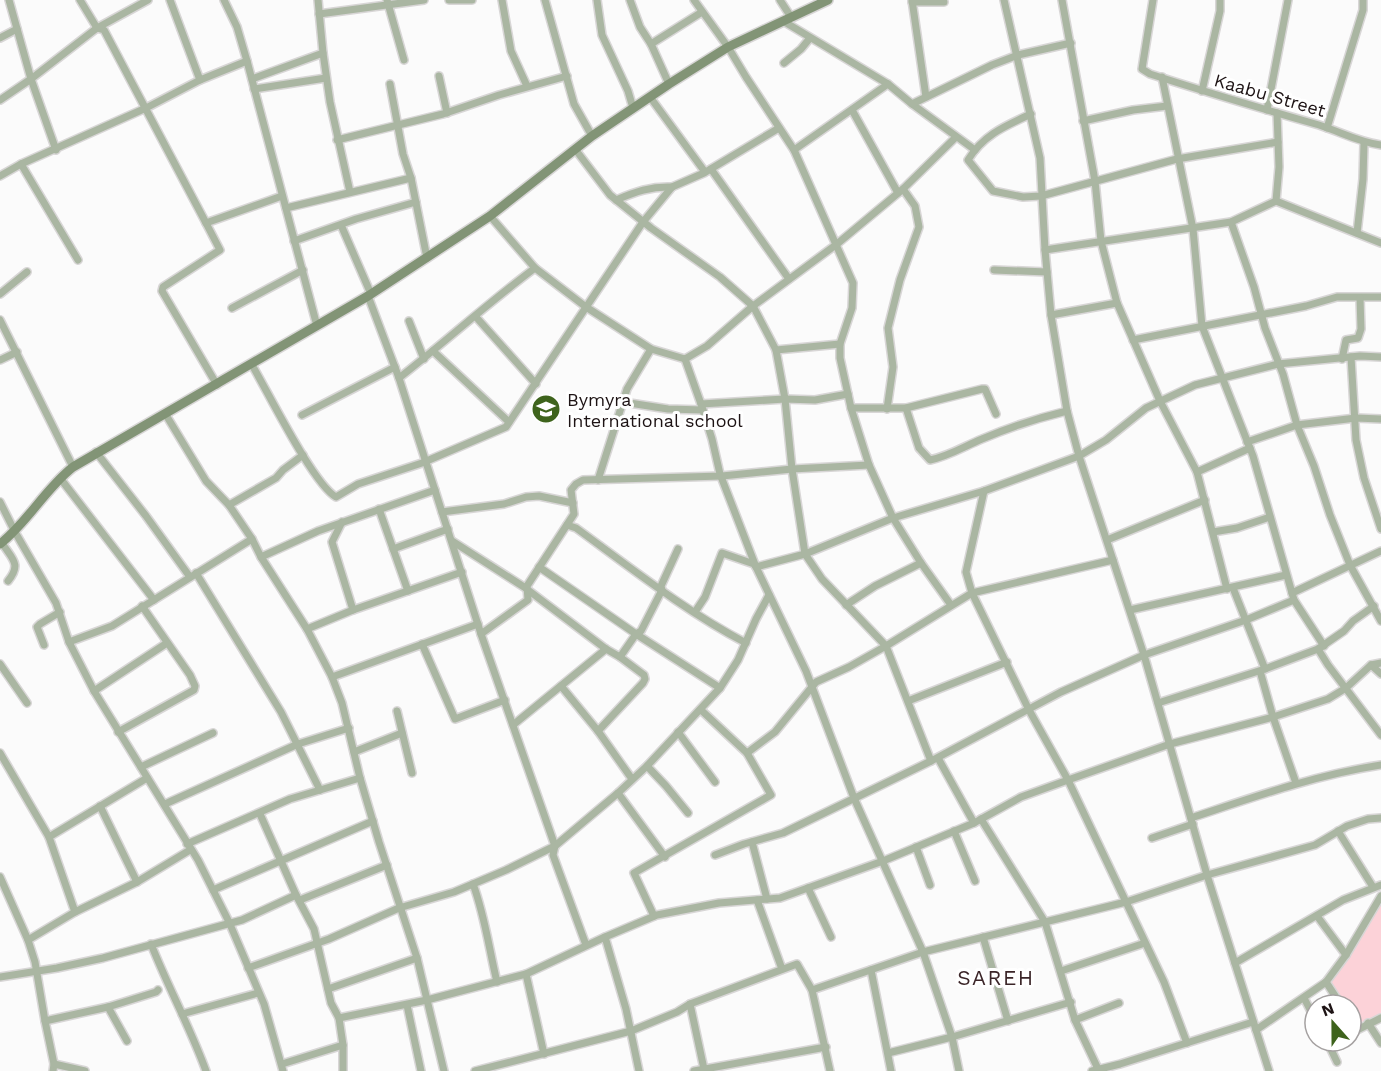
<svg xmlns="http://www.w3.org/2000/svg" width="1381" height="1071" font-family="'Work Sans',sans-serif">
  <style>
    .green { fill: #fcd2d8 }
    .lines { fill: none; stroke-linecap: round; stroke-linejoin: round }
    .street-casing { stroke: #d8d6d6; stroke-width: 10 }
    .secondary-casing { stroke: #d8d6d6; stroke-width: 12 }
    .street { stroke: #aab6a2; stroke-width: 7 }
    .secondary { stroke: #829476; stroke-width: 9 }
    .labels { text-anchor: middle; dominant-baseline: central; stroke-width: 6; stroke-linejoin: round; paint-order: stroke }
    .street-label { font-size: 18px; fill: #1e1415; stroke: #fff }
    .poi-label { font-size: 18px; fill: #1e1415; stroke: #fff; text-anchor: start }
    .quarter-label { font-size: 21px; letter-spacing: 1.5px; fill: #3b2528; stroke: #fff }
  </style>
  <rect width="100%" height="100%" fill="#fbfbfb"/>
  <polygon class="green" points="1381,900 1381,1015 1359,1023 1351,1014 1351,1005 1345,1005 1329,982"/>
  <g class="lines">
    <g class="street-casing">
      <g id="street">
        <polyline points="9,0 31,79 56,150"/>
        <polyline points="80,0 97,28 104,30 206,223 282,196"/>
        <polyline points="170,0 200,80"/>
        <polyline points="224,0 237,27 247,61 317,326"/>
        <polyline points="387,0 404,60"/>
        <polyline points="449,0 472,0"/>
        <polyline points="502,0 511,51 527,86"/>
        <polyline points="545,0 574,104 592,136"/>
        <polyline points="597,0 602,35 628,91 633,108"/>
        <polyline points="630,0 640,27 651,44"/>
        <polyline points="694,0 728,47 746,77 794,150 853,283 852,308 840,344 840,358 851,408 869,465 893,518 921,563 951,605"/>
        <polyline points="780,0 791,17"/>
        <polyline points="912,0 926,97"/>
        <polyline points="1004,0 1040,158 1045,250 1051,315 1067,411 1079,456 1144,655 1207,875 1269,1071"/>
        <polyline points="1062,0 1095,181 1101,241 1117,303 1160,401 1197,472 1227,589"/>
        <path d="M1153,0L1142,69L1150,74C1206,92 1263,109 1319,125C1341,132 1358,142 1381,145"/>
        <polyline points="912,2 944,2"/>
        <polyline points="319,14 424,0"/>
        <polyline points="783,21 888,84 912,104 975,150"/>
        <polyline points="0,38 17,29"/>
        <polyline points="323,53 330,102 350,192"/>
        <polyline points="784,63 801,49 810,38"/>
        <polyline points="439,76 447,113"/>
        <polyline points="1162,77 1193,229 1202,326 1253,456 1294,600 1324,646"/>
        <polyline points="252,79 323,53 318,0"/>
        <polyline points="390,84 403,154 411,178 427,258"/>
        <polyline points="669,84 651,44 702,12"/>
        <polyline points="254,89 326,78"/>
        <polyline points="1202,91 1220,11 1220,0"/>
        <polyline points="650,97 705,172"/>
        <polyline points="0,100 31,79 97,28 148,0"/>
        <polyline points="912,104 992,65 1018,55 1071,43"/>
        <polyline points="852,110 898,193"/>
        <polyline points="1267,110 1288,0"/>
        <path d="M1031,114C1005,126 983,135 968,160L993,191L1023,197L1041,196L1177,159L1278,142"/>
        <polyline points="1083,121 1133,110 1167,106"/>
        <polyline points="1327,128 1363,10 1363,0"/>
        <polyline points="337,140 443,114 499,95 567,76"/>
        <polyline points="575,149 610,195 651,228 720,277 753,306 776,350 785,399 792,469 805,554 756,567 754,564 722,553 705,597 695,612"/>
        <polyline points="794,150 888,84"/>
        <polyline points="21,164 78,260"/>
        <polyline points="711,169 789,279"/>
        <polyline points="0,176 21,164 146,108 200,80 247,61"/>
        <path d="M616,200C635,192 651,186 672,187"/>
        <polyline points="1276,201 1381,243"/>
        <polyline points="286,208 411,178"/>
        <polyline points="490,216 535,268 586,307 651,349 685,359 707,346 753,306 837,244 903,189 956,137"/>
        <polyline points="1231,222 1254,287 1265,328 1283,374 1297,425 1314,466 1330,515 1350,565 1381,621"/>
        <polyline points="206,223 220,250 163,287 162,291 217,385"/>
        <polyline points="341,225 371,294"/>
        <polyline points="1357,233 1363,179 1364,143"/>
        <polyline points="294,241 356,219 416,202"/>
        <polyline points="1045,250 1231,222 1276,201 1279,167 1277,113"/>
        <polyline points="994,270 1047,272"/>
        <polyline points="0,294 27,272"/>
        <polyline points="368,296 399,378 481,634 555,846 553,855 586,945"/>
        <polyline points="232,308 303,270"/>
        <polyline points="1051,315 1117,303"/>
        <polyline points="476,317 536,384"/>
        <polyline points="0,320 73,467"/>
        <polyline points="409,321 424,359"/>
        <polyline points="1133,340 1306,306 1337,297 1381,297"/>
        <polyline points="776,350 840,344"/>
        <polyline points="433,351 509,422"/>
        <polyline points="1351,357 1356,440 1364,478 1381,529"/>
        <polyline points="685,359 701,404 785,399 815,400 848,394"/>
        <polyline points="1342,359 1346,340 1358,338 1361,329 1360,298"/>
        <polyline points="0,360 17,352"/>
        <path d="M252,365C268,392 313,484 336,497L358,484L422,463L506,427L643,222L672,187L704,173L779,128"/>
        <path d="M399,378C445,342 488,303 535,268"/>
        <polyline points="623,402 668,409 703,410"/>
        <polyline points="701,404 712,439 720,474 756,567 806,671 854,798 923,952 952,1037 959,1071"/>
        <polyline points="851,408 906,408 982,389 985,389 996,414"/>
        <path d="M906,408L919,448L930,460C949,456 965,446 982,439C1010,427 1038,418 1067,411"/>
        <polyline points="887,409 893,367 888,328 900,280 919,227 915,206 903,189"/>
        <polyline points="166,415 206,481 229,505 252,539 261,557 307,629 332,677 342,703 360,778 379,842 417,958 444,1071"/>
        <polyline points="302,415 395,367"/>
        <polyline points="1247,442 1297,425 1356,418 1381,419"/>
        <polyline points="96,452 146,516 190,577"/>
        <polyline points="1197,472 1250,448"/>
        <polyline points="60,478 154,600"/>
        <polyline points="598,480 627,389 651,349"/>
        <polyline points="984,491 966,572 972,593 1029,710 1068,780 1126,902 1164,982 1187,1043"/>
        <polyline points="0,502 15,532 56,603 69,642 94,691 198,860 229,922 264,1004 283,1071"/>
        <polyline points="229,505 276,478 283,470 303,455"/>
        <polyline points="379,509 408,591"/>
        <polyline points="442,512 504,504 526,497 539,496 573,503"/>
        <polyline points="342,522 332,542 353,610"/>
        <path d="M567,525L576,528C631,568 685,611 746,643"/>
        <polyline points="1213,532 1237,528 1270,517"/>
        <polyline points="1107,540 1205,500"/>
        <polyline points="452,541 524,587 606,649 620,657 644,675 645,679 643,683 598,731"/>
        <path d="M2,543C12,559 22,564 8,581"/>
        <polyline points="393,549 448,529"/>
        <polyline points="261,557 318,531 435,490"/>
        <polyline points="539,567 636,634 720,688"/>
        <polyline points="196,573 281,712 320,790"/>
        <polyline points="1233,588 1265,669"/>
        <polyline points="1292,593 1381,551"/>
        <polyline points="846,605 875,586 921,563"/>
        <polyline points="1130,610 1286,575"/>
        <polyline points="307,629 353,610 462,572"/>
        <polyline points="481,634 528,600 527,586 574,514 571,490 576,484 583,480 722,476 792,469 869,465"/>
        <polyline points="69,642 112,626 252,539"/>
        <polyline points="422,644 455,719 505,700"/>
        <polyline points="44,645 37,627 40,624 60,612"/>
        <polyline points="1318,649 1328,665 1381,735"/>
        <polyline points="620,657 636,634 641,631 662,590 661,586 678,549"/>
        <polyline points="0,664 27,703"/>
        <polyline points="1371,665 1381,674"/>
        <polyline points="1260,671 1273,717 1296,783"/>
        <polyline points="332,677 478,624"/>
        <polyline points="561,686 598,731 632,779"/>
        <polyline points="94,691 167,643"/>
        <polyline points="908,701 1007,662"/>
        <polyline points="1158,703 1265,669 1318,649 1344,631 1353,621 1374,606"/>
        <polyline points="397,711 412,773"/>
        <polyline points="513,725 606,649"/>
        <polyline points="118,732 194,690 195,686 190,675 142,606"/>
        <polyline points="678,732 715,782"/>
        <polyline points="354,752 402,733"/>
        <polyline points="0,753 49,837"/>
        <polyline points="747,753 775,732 816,682 849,667 886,646 972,593 1113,560"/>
        <polyline points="938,758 974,823"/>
        <polyline points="931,761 886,646 822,579 805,554 893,518 984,491 1079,456 1106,440 1146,408 1195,385 1278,364 1360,356 1381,357"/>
        <polyline points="647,766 666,786 688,813"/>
        <polyline points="141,767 213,733"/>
        <polyline points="618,793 665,857"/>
        <polyline points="165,804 298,744 349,728"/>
        <polyline points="100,806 137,882"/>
        <polyline points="260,814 296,895 314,929 331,1003 339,1018 343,1045 343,1071"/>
        <path d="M1191,818C1254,797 1315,775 1381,765"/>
        <polyline points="981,819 1045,922 1075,1020 1099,1071"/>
        <polyline points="954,831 975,881"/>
        <polyline points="1338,831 1373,887"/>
        <polyline points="1152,838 1193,824"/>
        <polyline points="752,842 767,899"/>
        <polyline points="187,844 290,799 360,778"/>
        <polyline points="916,847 930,885"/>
        <polyline points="715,855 744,844 783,833 931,761 1061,692 1144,655 1246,620 1294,600"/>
        <polyline points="0,877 28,940 35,962 45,1021 54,1064 53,1071"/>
        <path d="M473,884C485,916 489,949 497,982"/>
        <polyline points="808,888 831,937"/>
        <polyline points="213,890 373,821"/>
        <polyline points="300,900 387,865"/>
        <polyline points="757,900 782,969"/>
        <polyline points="75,912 49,837 147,778"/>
        <polyline points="654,916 634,873 771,795 747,753 701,710"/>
        <polyline points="1317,916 1346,955"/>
        <polyline points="605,937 626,1009 639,1071"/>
        <polyline points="983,937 1008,1021"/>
        <polyline points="28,940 75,912 137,882 190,850"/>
        <path d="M151,944C168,987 190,1027 206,1071"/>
        <polyline points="1235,963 1343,900 1381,885"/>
        <polyline points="248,968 329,939 399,908 454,892 506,870 555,846 618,793 647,766 720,688 738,660 756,619 769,595"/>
        <polyline points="871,970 891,1071"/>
        <polyline points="1061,971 1145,943"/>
        <polyline points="526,974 544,1054"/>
        <polyline points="0,977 57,968 103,958 242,920 296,895"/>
        <polyline points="1326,982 1341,1005"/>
        <polyline points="328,989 417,958"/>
        <polyline points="812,990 923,952 1126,902 1207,875 1315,845 1347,826 1368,819 1381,818"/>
        <polyline points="1304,998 1315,1019"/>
        <polyline points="690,1004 704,1069"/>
        <polyline points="407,1005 421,1071"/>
        <polyline points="108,1007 127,1041"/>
        <polyline points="182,1014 258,993"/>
        <polyline points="339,1018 427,1000 526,974 605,937 657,915 719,903 780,898 883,861 974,823 1021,797 1068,780 1170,744 1273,717 1328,699 1346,688 1371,665 1381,663"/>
        <polyline points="1351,1018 1359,1028"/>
        <polyline points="1075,1020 1119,1003"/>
        <polyline points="45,1021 108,1007 156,992 158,990"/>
        <polyline points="1368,1023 1381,1043"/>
        <polyline points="1256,1030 1326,982 1346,955 1381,896"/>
        <polyline points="1351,1033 1381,1018"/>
        <polyline points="1327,1041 1337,1062"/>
        <polyline points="1329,1046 1337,1041"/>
        <polyline points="888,1053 952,1037 1071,1002"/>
        <polyline points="54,1064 85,1071"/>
        <polyline points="282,1064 343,1045"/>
        <polyline points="475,1071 631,1031 677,1012 690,1004 797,964 812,990 830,1071"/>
        <polyline points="694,1071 826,1047"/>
        <polyline points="1092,1071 1120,1064 1253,1022"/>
      </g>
    </g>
    <g class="secondary-casing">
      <path id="secondary" d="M0,544C28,522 45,489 73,467L368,296L490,216L592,136L669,84L728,47L828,0"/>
    </g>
    <use href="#street" class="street"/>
    <use href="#secondary" class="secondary"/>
  </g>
  <defs>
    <g id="school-disc" transform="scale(1.5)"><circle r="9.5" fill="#3e631c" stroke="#fff"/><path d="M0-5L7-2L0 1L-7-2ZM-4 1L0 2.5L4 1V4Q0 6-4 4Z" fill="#fff"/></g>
  </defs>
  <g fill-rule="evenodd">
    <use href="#school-disc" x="546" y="409"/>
  </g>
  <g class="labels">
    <g class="street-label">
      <text transform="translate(1270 95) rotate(16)">Kaabu Street</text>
    </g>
    <g class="poi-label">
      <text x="567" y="399">Bymyra<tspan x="567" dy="21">International school</tspan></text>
    </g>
    <g class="quarter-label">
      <text x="996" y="977">SAREH</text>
    </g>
  </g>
  <g transform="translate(1333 1023) rotate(339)"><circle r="28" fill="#ffffff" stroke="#a5a1a1" stroke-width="1.5"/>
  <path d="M0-4.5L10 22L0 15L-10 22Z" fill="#3e631c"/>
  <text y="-9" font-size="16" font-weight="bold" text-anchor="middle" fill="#1e1415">N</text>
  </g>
</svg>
